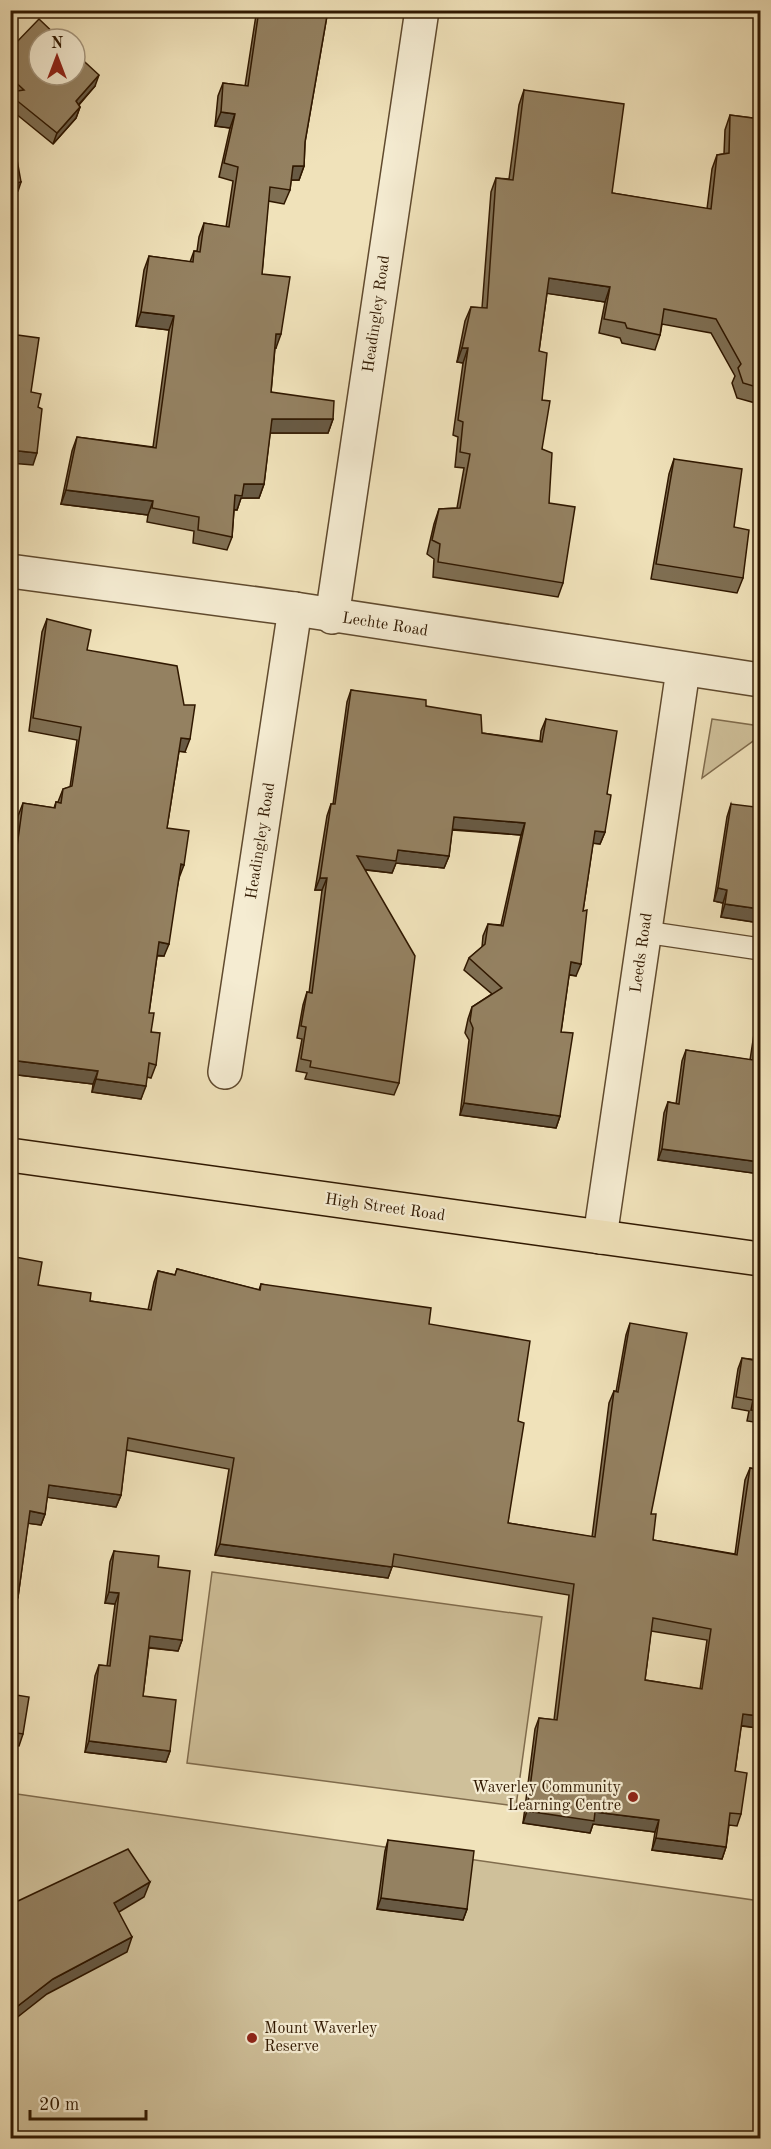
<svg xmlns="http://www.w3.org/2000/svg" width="771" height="2149" font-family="'Old Standard TT',serif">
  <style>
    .green { fill: #cfc09a; stroke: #806c4d; stroke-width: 1.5 }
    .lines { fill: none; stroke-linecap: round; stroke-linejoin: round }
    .service-casing { stroke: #604a2e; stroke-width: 24 }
    .minor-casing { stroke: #604a2e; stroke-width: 36 }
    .primary-casing { stroke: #301800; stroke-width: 36 }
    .service { stroke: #f5ecd2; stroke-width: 21 }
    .minor { stroke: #f5ecd2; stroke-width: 33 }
    .primary { stroke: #f0e2ba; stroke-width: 33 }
    .wall { fill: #7f6f53; stroke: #301800; stroke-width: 1.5; fill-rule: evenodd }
    .shaded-wall { fill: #685a44; stroke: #301800; stroke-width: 1.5 }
    .building { fill: #948161; stroke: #301800; stroke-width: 1.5; fill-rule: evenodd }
    .poi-dot { fill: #8f2418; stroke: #f5ecd2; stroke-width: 2 }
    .labels { text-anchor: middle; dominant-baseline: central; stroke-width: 4.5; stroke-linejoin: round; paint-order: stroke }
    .street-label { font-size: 16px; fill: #301800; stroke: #f5ecd2 }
    .poi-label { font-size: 16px; fill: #301800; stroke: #f5ecd2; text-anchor: end }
  </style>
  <rect width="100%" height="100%" fill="#f0e2ba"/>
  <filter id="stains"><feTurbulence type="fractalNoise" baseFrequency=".00333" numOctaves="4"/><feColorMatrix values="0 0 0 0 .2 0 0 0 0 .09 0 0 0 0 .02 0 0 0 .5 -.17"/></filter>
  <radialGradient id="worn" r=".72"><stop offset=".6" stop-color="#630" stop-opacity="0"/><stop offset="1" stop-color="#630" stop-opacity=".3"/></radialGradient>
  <g class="green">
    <polygon points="712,719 760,726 760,736 702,778"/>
    <polygon points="212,1572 542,1617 516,1806 187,1763"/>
    <polygon points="10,1793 760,1901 760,2138 11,2138"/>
  </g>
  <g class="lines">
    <g class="service-casing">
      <polyline id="service" points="645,932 760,949"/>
    </g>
    <g class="minor-casing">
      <g id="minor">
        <polyline points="10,571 295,609 760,680"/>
        <polyline points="332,617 422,10"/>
        <polyline points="225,1072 295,609"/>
        <polyline points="600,1237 683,670"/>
      </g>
    </g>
    <g class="primary-casing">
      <polyline id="primary" points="10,1155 760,1259"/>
    </g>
    <use href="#service" class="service"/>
    <use href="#minor" class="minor"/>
    <use href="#primary" class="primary"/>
  </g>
  <g class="wall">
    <polygon points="249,10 328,10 305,142 304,166 299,180 291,180 290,190 284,204 268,201 262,274 276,348 275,348 271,392 333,419 328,433 270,433 264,484 259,498 241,498 237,510 234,510 232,537 227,550 193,543 194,531 147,522 148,515 61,504 72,451 77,437 153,447 169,330 136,326 144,270 149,256 190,262 194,251 197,251 199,237 204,223 226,227 233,181 219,177 230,128 215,126 218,96 223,83 245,86 256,15 249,14"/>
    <polygon points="10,49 95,86 79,105 80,107 76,118 53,144 10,109"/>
    <polygon points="524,90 612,193 707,209 712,169 717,155 724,154 725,130 730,115 760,119 760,402 759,404 737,398 732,383 735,376 711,333 662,324 660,335 655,350 622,343 620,338 599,333 605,302 547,293 539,351 542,400 542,449 549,503 563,583 558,597 433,577 434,559 427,554 434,524 439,509 457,508 464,468 455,467 458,437 453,435 463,363 457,362 465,321 471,307 482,308 491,192 496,178 509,179 519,105"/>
    <polygon points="674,459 734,527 743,578 737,593 651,579 669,474"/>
    <polygon points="47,619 87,650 185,752 179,751 167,828 179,878 164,956 157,956 149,1013 156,1065 151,1078 147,1077 141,1099 92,1092 93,1084 10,1074 10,868 18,816 23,803 54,808 56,802 58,802 63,789 70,787 77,740 29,731 42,632"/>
    <polygon points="351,690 426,706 482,733 540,741 541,731 546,719 607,794 605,832 600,844 593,843 583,911 576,976 569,975 561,1032 560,1116 556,1128 460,1115 469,1040 465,1033 468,1019 472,1007 492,994 464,970 469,958 482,947 483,936 488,924 501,925 521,835 452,830 449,856 444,868 396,863 392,873 365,870 399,1083 394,1095 305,1079 307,1073 296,1071 302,1039 297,1038 303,1005 307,992 309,993 322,890 315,890 327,816 331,804 333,804 347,702"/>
    <polygon points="731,804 760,923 721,917 723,903 714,901 727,817"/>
    <polygon points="760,1010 760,1174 658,1160 664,1113 668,1102 676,1104 682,1061 686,1050 750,1060 756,1021"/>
    <path d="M10,1256L38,1285L90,1301L148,1310L154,1282L158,1271L175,1275L177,1269L259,1290L261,1284L429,1324L518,1421L508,1523L592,1537L609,1403L614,1391L616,1392L626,1335L630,1323L651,1514L653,1540L735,1554L745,1480L750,1468L760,1470V1719L757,1728L741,1726L735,1771L741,1814L737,1826L729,1825L726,1847L722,1859L652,1850L655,1832L593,1824L590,1833L523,1823L535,1729L539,1718L554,1720L569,1595L392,1566L388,1578L215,1555L229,1469L126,1450L121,1495L116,1507L47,1497L45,1514L41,1525L28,1523L18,1597L14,1609H10ZM651,1631L707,1640L700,1689L645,1680Z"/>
    <polygon points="759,1357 760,1358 760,1423 747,1421 749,1411 732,1408 738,1369 742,1358 758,1360"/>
    <polygon points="114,1551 158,1567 182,1640 178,1651 149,1648 143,1696 170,1751 166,1762 85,1752 95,1676 99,1665 107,1666 115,1604 105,1603 110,1562"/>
    <polygon points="10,1694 23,1734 19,1746 10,1745"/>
    <polygon points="388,1840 467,1909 463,1920 377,1909 385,1851"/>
  </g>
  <g class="shaded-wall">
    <polygon points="250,10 257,10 256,15 249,14"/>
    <polygon points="99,75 95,86 72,112 76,101"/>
    <polygon points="80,107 76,118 53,144 57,133"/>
    <polygon points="221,112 235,114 230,128 215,126"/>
    <polygon points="293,166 304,166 299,180 288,180"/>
    <polygon points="21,182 18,191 10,193 10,184"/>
    <polygon points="549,278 610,287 605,302 544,293"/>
    <polygon points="141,312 174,316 169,330 136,326"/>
    <polygon points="276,334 281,334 276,348 271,347"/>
    <polygon points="462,348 468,348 463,363 457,362"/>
    <polygon points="272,419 333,419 328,433 267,433"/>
    <polygon points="10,450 37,453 33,465 10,463"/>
    <polygon points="244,484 264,484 259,498 241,498 237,510 230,509 235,495"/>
    <polygon points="66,490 153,501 148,515 61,504"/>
    <polygon points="181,738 190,739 185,752 176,751"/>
    <polygon points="454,817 525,823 521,835 450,829"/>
    <polygon points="595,831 605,832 600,844 591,843"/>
    <polygon points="398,850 449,856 444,868 396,863 392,873 353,868 357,856"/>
    <polygon points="181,864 184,865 179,878 176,877"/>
    <polygon points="320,878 327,878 322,890 315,890"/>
    <polygon points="718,888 727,890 723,903 714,901"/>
    <polygon points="725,904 760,909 760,923 721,917"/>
    <polygon points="159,942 169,944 164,956 154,955"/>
    <polygon points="571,962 581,964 576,976 567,974"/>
    <polygon points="10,1060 98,1071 93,1084 10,1074"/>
    <polygon points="96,1079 146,1086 141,1099 92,1092"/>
    <polygon points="464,1103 560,1116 556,1128 460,1115"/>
    <polygon points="662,1149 760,1162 760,1174 658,1160"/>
    <polygon points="49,1485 121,1495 116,1507 45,1497"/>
    <polygon points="30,1511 45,1514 41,1525 25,1523"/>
    <polygon points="220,1544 392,1567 388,1578 215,1555"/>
    <polygon points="109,1592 119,1593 115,1604 105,1603"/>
    <polygon points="10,1596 18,1597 14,1609 10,1609"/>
    <polygon points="150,1636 182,1640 178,1651 146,1647"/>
    <polygon points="743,1714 760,1716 757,1728 738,1725"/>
    <polygon points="89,1741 170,1751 166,1762 85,1752"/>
    <polygon points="527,1811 595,1812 659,1820 655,1832 593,1824 590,1833 523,1823"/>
    <polygon points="656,1838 726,1847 722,1859 652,1850"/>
    <polygon points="150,1882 144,1897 109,1918 114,1903"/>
    <polygon points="381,1898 467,1909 463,1920 377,1909"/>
    <polygon points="132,1937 127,1952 47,1994 10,2023 10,2012 53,1979"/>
  </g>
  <g class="building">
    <polygon points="259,10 328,10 305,142 304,166 293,166 290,190 270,187 262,274 290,277 281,334 276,334 271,392 334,401 333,419 272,419 264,484 244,484 242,496 235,495 232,537 198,530 199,517 152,508 153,501 66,490 77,437 156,448 174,316 141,312 149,256 193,262 194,251 200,252 204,223 229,227 238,167 224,163 235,114 221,112 223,83 248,86"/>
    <polygon points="39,19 60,39 39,39 39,75 75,75 75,53 99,75 76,101 80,107 57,133 10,95 10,92 24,90 10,77 10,49"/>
    <polygon points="524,90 624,104 612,193 711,209 717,155 729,153 730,115 760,119 760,388 743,383 738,368 741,364 716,319 664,309 660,335 627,328 625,323 604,319 610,287 549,278 539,351 547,353 542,400 550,401 542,449 552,453 549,503 575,507 563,583 438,562 440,544 432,540 439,509 460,508 470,454 460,452 463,422 458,420 468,348 462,348 471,307 487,308 496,178 513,180"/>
    <polygon points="10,121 21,182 10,184"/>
    <polygon points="10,334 39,338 31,392 41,394 38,407 42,409 37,453 10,450"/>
    <polygon points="674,459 742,469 734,527 749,530 743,578 656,564"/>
    <polygon points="47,619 91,630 87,650 177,666 184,705 195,705 190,739 181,738 167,828 189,831 184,865 181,864 169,944 159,942 149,1013 154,1013 151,1032 160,1033 156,1065 149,1063 146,1086 96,1079 98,1071 10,1060 10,868 14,868 23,803 55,808 56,802 61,803 63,789 72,786 81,727 33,718"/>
    <polygon points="351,690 426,700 426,706 481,715 482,733 542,742 546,719 617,731 607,794 611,795 605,832 595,831 583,911 587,910 581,964 571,962 561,1032 573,1033 560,1116 464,1103 473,1028 470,1021 472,1007 502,988 469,958 485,944 488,924 503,926 525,823 454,817 449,856 398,850 396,861 357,856 415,956 399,1083 310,1067 311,1061 301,1059 306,1027 301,1026 307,992 312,993 327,878 320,878 331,804 335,804"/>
    <polygon points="760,802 760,909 725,904 727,890 718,888 731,804 755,807"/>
    <polygon points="760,1010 760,1162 662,1149 668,1102 679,1104 686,1050 753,1060"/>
    <path d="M10,1256L42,1262L38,1285L91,1293L90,1301L151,1310L158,1271L175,1275L177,1269L260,1290L261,1284L431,1308L429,1324L530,1341L518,1421L524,1423L508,1523L595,1537L614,1391L618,1392L630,1323L687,1333L651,1514H656L653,1540L737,1555L750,1468L760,1470V1716L743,1714L735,1771L747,1773L741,1814L730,1813L726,1847L656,1838L659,1820L595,1812L594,1821L527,1811L539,1718L557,1720L574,1584L394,1554L392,1567L220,1544L234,1458L128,1438L121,1495L49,1485L45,1514L30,1511L18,1597L10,1596ZM653,1618L711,1629L702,1689L645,1680Z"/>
    <polygon points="759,1357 760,1358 760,1411 751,1410 753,1400 736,1397 742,1358 759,1361"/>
    <polygon points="114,1551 159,1556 158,1567 190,1571 182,1640 150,1636 143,1696 176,1700 170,1751 89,1741 99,1665 110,1666 119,1593 109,1592"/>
    <polygon points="10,1694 29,1697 23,1734 10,1732"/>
    <polygon points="388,1840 474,1851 467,1909 381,1898"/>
    <polygon points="128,1849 150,1882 114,1903 132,1937 53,1979 10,2012 10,1908 18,1901"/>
  </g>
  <g class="poi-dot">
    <circle cx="633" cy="1797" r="6"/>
    <circle cx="252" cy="2038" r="6"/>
  </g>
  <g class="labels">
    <g class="street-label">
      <text transform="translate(377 314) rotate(-82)">Headingley Road</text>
      <text transform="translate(385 625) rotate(9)">Lechte Road</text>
      <text transform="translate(261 841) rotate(-81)">Headingley Road</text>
      <text transform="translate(642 953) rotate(-82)">Leeds Road</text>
      <text transform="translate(385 1208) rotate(8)">High Street Road</text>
    </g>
    <g class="poi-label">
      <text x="621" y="1788">Waverley Community<tspan x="621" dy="18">Learning Centre</tspan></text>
      <text x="264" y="2029" text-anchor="start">Mount Waverley<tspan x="264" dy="18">Reserve</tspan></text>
    </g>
  </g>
  <rect width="771" height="2149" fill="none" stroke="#f0e2ba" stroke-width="36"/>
  <rect x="12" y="12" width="747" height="2125" fill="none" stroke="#301800" stroke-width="3"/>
  <rect x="18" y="18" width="735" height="2113" fill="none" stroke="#301800" stroke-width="1.5"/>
  <g transform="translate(57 57)"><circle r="28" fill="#f5ecd2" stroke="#a6977e" stroke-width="1.5"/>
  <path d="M0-4.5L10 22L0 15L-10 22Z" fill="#8f2418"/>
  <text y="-9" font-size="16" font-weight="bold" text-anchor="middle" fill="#301800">N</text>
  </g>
  <path d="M30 2110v9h116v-9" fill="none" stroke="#301800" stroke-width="3"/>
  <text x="39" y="2110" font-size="18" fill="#301800" stroke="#f5ecd2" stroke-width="4.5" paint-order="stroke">20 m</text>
  <rect width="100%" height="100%" filter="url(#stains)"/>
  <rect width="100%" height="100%" fill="url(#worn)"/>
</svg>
